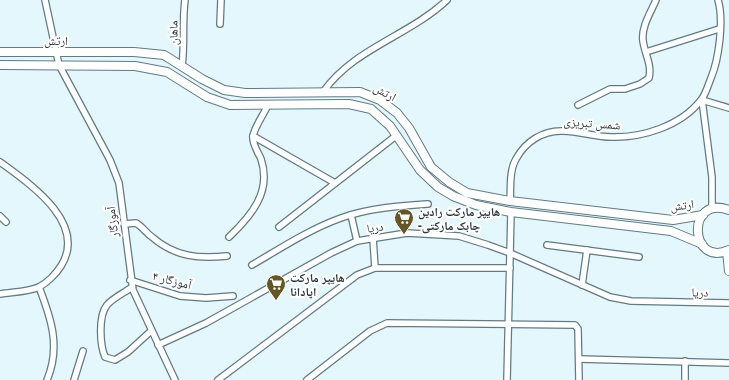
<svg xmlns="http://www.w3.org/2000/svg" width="729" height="380" font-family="'Noto Sans','Noto Naskh Arabic',sans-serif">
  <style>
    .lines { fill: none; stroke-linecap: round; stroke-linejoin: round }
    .street-casing { stroke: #5f7c85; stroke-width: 8 }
    .secondary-casing { stroke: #5f7c85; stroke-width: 10 }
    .street { stroke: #fff; stroke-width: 5.5 }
    .secondary { stroke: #fff; stroke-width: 8 }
    .labels { text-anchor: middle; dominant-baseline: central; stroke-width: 4; stroke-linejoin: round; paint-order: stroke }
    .street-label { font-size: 12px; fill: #2a373b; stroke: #fff }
    .poi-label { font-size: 12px; font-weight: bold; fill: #2a373b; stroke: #fff; text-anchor: start }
  </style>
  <rect width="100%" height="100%" fill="#e3f7fd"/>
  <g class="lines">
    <g class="street-casing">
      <g id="street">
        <polyline points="45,0 59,65 110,160 119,183 133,290 175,380"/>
        <polyline points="220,24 221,0"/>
        <polyline points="646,52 719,29"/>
        <path d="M182,66C185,44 182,22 185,0"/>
        <path d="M323,92C354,48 409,36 447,0"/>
        <path d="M578,105L610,89H625L640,84L649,78C652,64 645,55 643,41C641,27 651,12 656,0"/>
        <polyline points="253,136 335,183"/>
        <path d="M0,162C30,184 88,223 61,266C56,274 47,283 39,287C28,292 12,292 0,294"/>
        <path d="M510,201C511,188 509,171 516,159C525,142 543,130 563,131C579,131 595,137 611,137C642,138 681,126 701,100C706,94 708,85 711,78C719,59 724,20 718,0"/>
        <polyline points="712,209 712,177 702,100 729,108"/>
        <polyline points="351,215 357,241"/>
        <polyline points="0,216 6,222"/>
        <path d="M124,224L136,223C143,227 146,233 152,237C175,257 199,259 227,256"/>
        <polyline points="279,227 397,135"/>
        <path d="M229,237C251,216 272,192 261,159C258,152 252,144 253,136C255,126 264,114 268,105"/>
        <polyline points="373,238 375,268"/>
        <polyline points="547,245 639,257"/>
        <path d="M252,265C281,248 310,229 341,218C369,208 399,206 428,204"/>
        <polyline points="130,280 180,296 206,298 233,296"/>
        <polyline points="582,285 587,250"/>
        <path d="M39,287C51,318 61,347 47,380"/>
        <path d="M132,287C124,293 113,298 107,305C98,316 100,345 105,357L115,360L128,352L151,331"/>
        <polyline points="158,345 206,323 331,253 357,241 407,233 459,236 488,245 510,253 610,297 631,301 729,303"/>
        <polyline points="579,359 729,363"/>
        <polyline points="74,380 83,351"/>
        <polyline points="218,380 357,275 375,268 510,268"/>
        <polyline points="307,380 370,331 387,323 575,325 578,329 579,380"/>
        <polyline points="507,380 511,212"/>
        <polyline points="685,380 685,361"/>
      </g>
    </g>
    <g class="secondary-casing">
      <g id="secondary">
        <polyline points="0,52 134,52 164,55 202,79 224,90 245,93 360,92 380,100 397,113 409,128 431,167 449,182 467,193 510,201 673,220 703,215"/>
        <polyline points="0,65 135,66 167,72 207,97 230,105 349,104 371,109 390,126 420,170 438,187 453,196 476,205 511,212 671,231 702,244"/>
        <path d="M729,210C686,194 689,268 729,250"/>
        <polyline points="727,251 729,271"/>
      </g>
    </g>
    <use href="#street" class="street"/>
    <use href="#secondary" class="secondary"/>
  </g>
  <defs>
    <g id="supermarket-pin" transform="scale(1)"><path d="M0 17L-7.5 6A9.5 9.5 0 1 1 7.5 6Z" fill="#655623" stroke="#fff"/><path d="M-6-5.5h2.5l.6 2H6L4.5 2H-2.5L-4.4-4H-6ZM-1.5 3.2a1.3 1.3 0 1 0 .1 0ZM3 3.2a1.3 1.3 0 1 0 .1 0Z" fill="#fff"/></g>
  </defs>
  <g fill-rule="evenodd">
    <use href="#supermarket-pin" x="404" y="218"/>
    <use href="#supermarket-pin" x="276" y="284"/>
  </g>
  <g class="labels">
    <g class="street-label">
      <text transform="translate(173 33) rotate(-91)">ماهان</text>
      <text x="56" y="40">ارتش</text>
      <text transform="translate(385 92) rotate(29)">ارتش</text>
      <text transform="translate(592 123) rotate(4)">شمس تبریزی</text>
      <text transform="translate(682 205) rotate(-7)">ارتش</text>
      <text transform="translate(112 222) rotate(-97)">آموزگار</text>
      <text transform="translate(375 227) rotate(-9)">دریا</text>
      <text transform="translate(172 280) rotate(14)">آموزگار ۴</text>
      <text transform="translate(700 292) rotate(1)">دریا</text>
    </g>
    <g class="poi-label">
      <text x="418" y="211">هایپر مارکت رادین<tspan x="418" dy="14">-چابک مارکتی</tspan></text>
      <text x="290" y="277">هایپر مارکت<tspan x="290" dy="14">اپادانا</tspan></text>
    </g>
  </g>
</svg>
